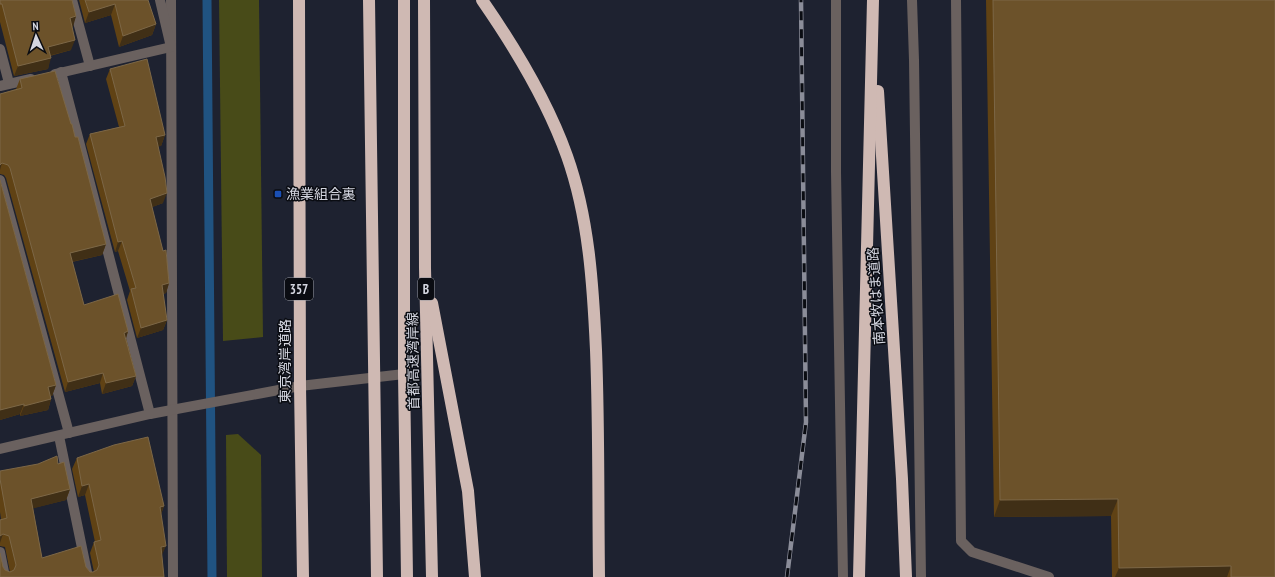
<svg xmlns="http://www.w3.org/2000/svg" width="1275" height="577" font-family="'PT Sans Narrow','Noto Sans JP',sans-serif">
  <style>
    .green { fill: #484b18 }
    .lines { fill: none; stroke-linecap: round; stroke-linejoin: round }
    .stream { stroke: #205381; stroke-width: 9 }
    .minor { stroke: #6a615f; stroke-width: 10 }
    .highway { stroke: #cfb9b3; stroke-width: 12 }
    .rail-casing { stroke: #8b8d99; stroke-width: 4.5 }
    .rail { stroke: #0a0c12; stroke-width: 3; stroke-dasharray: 9; stroke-linecap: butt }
    .highway-bridge { stroke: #cfb9b3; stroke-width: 12 }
    .wall { fill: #604214 }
    .shaded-wall { fill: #402f16 }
    .building { fill: #6c522a; stroke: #7c6747 }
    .transit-dot { fill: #1a4fb4; stroke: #0a0c12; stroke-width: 1.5 }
    .labels { text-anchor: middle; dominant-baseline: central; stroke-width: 3; stroke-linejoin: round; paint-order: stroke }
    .shield { fill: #0a0c12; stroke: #9799a2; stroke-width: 1 }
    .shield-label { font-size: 13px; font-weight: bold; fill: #d4d6e0 }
    .poi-label { font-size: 14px; fill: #d4d6e0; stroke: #0a0c12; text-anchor: start }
    .street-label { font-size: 14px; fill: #d4d6e0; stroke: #0a0c12 }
  </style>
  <rect width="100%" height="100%" fill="#1e2230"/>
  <g class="green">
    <polygon points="219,0 259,0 263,337 223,341"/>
    <polygon points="238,434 261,455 262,577 227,577 226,435"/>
  </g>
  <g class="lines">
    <polyline class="stream" points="207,0 212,577"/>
    <g class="minor">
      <polyline points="72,0 90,66"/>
      <polyline points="171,0 173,577"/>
      <polyline points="836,0 836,172 843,577"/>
      <polyline points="912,0 914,60 921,577"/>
      <polyline points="956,0 961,541 972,552 1049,577"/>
      <polyline points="0,49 9,83"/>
      <polyline points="61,72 150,414"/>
      <polyline points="55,74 171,47 160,0"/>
      <polyline points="0,86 31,79"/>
      <polyline points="0,180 69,433"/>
      <polyline points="59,436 88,577"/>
      <polyline points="0,449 150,414 300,386 404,374"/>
      <polyline points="0,552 5,577"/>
    </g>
    <g class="highway">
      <polyline points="299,0 300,386 303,577"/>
      <polyline points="404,0 404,374 407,577"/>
      <polyline points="424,0 425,268 432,577"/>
      <path d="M482,0C516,49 547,100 567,156C589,218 593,285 596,350C599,426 598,501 599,577"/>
      <polyline points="878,91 902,479 906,577"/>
      <polyline points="432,303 468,491 475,577"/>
      <polyline points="859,577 873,0"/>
    </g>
    <g class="rail-casing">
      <polyline id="rail" points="787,577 806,422 801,0"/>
    </g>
    <use href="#rail" class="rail"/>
    <polyline class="highway-bridge" points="369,0 377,577"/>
  </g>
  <g class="wall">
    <polygon points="0,0 76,16 72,27 71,50 50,56 48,69 14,76 0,22"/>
    <polygon points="79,0 148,0 156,24 152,35 119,47 111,15 85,23"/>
    <polygon points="986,0 1275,0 1275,577 1112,577 1111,516 994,517"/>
    <polygon points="110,69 165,135 161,146 158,146 163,203 152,207 169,283 166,293 163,294 167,320 163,330 137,338 127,300 130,291 118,251 115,252 86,144 90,134 119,127 106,79"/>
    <polygon points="20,79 71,124 75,137 106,244 102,255 72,262 84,305 128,331 126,338 136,376 132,386 102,394 100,383 65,392 6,178 4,175 0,174 0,94 16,89"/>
    <polygon points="0,180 56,385 52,396 51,396 51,399 48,410 20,416 20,414 0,420"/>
    <polygon points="77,458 164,506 161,514 162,556 164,577 0,577 3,567 5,570 10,572 5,547 0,546 0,520 1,519 0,512 0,479 58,464 70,489 66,500 33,508 42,558 86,567 90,572 94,572 90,553 94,542 95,542 85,495 78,497 72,469"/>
  </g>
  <g class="shaded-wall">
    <polygon points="115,4 111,15 85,23 89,12"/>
    <polygon points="76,16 73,27 66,29 70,18"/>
    <polygon points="156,24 152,35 119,47 123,36"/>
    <polygon points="75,40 71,50 44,57 48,47"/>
    <polygon points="51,58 48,69 14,76 18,66"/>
    <polygon points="165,135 161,146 152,148 156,137"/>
    <polygon points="2,163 0,170 0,165"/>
    <polygon points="167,193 163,203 147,209 150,199"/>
    <polygon points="122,241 118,251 115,252 118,242"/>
    <polygon points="106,244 102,255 66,263 70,253"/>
    <polygon points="169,283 166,293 158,296 162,285"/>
    <polygon points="167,320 163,330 137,338 141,328"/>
    <polygon points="128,331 125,342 124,333"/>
    <polygon points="103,373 100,383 65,392 68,382"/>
    <polygon points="136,376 132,386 102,394 106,383"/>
    <polygon points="56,385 52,396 45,397 48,387"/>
    <polygon points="51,399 48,410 20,416 24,406"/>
    <polygon points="24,404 20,414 0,420 0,410"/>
    <polygon points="89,484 85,495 78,497 82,486"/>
    <polygon points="70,489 66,500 27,510 31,499"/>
    <polygon points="1118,499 1111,516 994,517 1000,500"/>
    <polygon points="164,506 160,517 160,507"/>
    <polygon points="3,534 0,543 0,536"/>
    <polygon points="166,546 161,557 161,547"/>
    <polygon points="1231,566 1227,577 1115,577 1119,568"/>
  </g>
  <g class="building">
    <polygon points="0,0 72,0 76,16 70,18 75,40 48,47 51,58 18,66 2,4 0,4"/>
    <polygon points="85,0 148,0 156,24 123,36 115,4 89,12"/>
    <polygon points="993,0 1275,0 1275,577 1231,577 1231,566 1119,568 1118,499 1000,500"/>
    <polygon points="147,59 165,135 156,137 165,177 167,193 150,199 163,251 166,250 169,283 162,285 167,320 141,328 131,289 136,288 122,241 118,242 90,134 125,126 110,69"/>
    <polygon points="55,71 71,124 72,124 75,137 78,137 106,244 70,253 84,305 118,294 128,331 124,333 136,376 106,383 103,373 68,382 10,168 8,165 2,163 0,165 0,94 22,88 20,79"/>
    <polygon points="0,180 56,385 48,387 51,399 24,406 24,404 0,410"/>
    <polygon points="148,437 164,506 160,507 166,546 161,547 164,577 0,577 0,553 3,567 5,570 10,572 14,570 16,565 9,536 3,534 0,536 0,520 7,518 0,479 0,471 38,464 57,456 58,464 64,462 70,489 31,499 42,558 81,546 86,567 90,572 93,572 97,570 99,565 94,542 101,540 89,484 82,486 77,458 114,445"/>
  </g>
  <rect class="transit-dot" x="274" y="190" width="8" height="8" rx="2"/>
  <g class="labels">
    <g class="shield">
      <rect x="285" y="278" width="28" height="22" rx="3"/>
      <rect x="418" y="278" width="16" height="22" rx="3"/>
    </g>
    <g class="shield-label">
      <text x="299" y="289">357</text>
      <text x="426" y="289">B</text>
    </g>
    <g class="poi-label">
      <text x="286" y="194">漁業組合裏</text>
    </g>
    <g class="street-label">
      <text transform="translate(876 296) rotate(-94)">南本牧はま道路</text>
      <text transform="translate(285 361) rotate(-90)">東京湾岸道路</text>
      <text transform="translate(413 361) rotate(-91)">首都高速湾岸線</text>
    </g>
  </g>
  <g transform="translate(36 36) rotate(357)" stroke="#0a0c12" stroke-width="3" paint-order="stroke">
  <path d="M0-3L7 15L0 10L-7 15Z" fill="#d4d6e0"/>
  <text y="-6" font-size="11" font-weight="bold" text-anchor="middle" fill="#d4d6e0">N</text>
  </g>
</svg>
